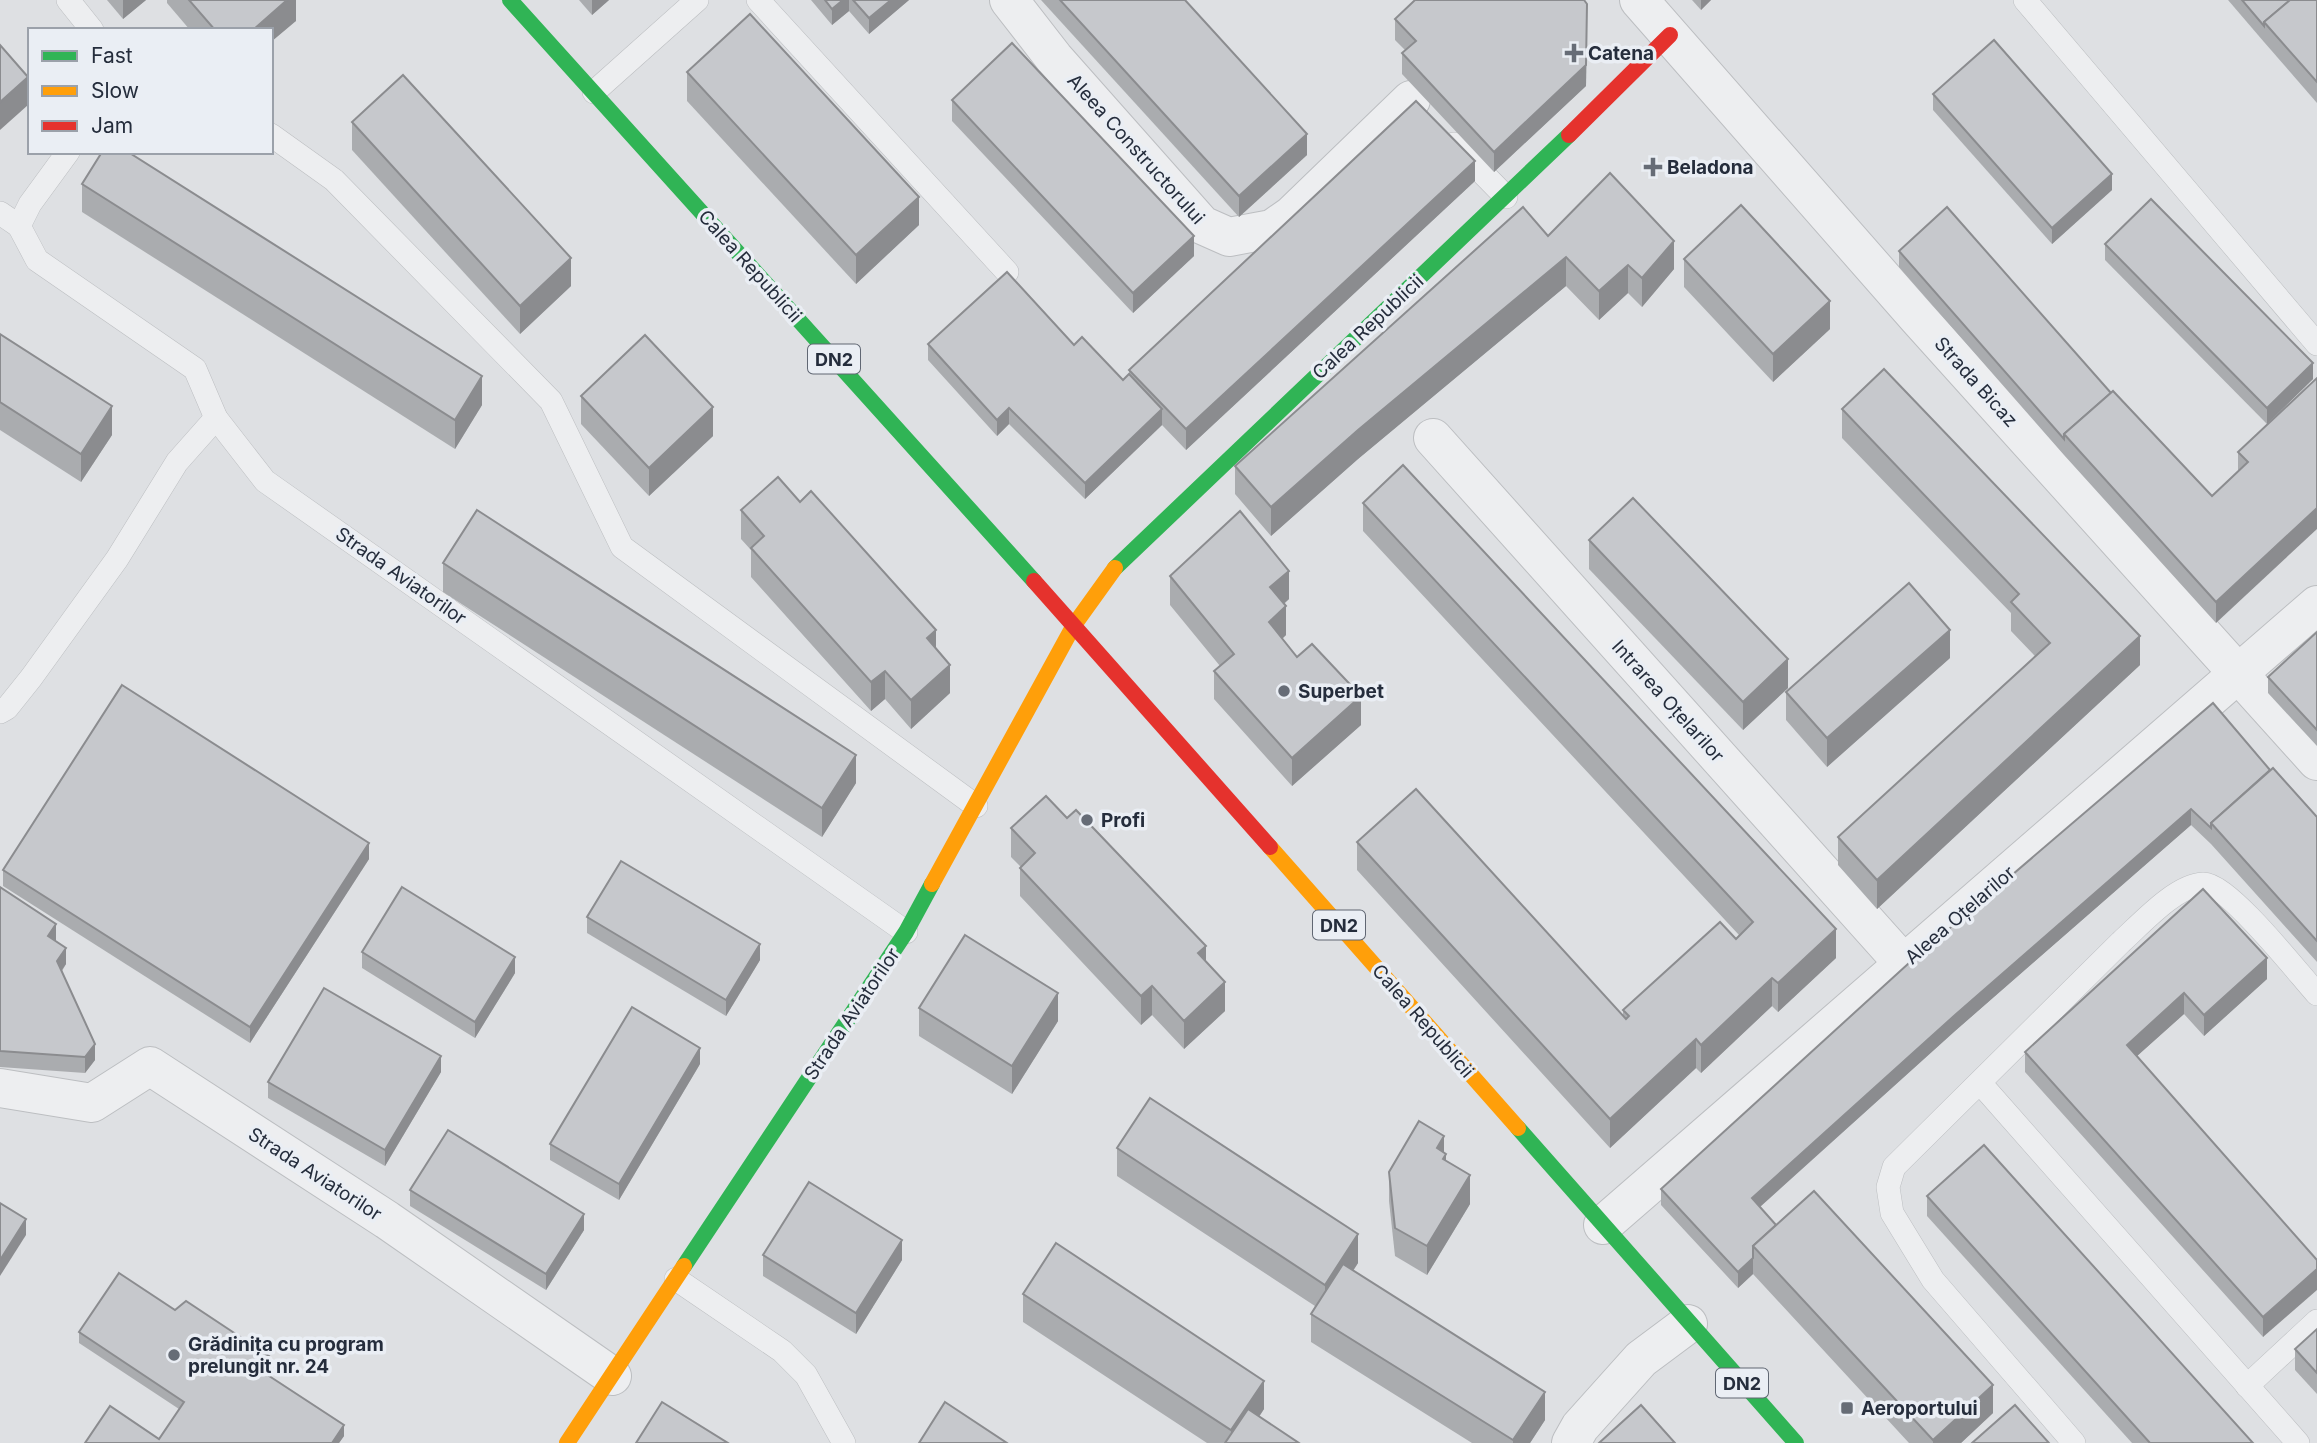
<svg xmlns="http://www.w3.org/2000/svg" width="2317" height="1443" font-family="Inter,sans-serif">
  <style>
    .lines { fill: none; stroke-linecap: round; stroke-linejoin: round }
    .lane-casing { stroke: #bcbec1; stroke-width: 24 }
    .street-casing { stroke: #bcbec1; stroke-width: 40 }
    .lane { stroke: #edeef0; stroke-width: 23 }
    .street { stroke: #edeef0; stroke-width: 38 }
    .fast { stroke: #30b455; stroke-width: 16 }
    .slow { stroke: #ff9f0a; stroke-width: 16 }
    .jam { stroke: #e5322d; stroke-width: 16 }
    .wall { fill: #aaacaf }
    .shaded-wall { fill: #8b8c8f }
    .building { fill: #c6c8cc; stroke: #8b8c8f; stroke-width: 2 }
    .poi-dot { fill: #666c76; stroke: #eaeef4; stroke-width: 2.5 }
    .labels { text-anchor: middle; dominant-baseline: central; stroke-width: 7; stroke-linejoin: round; paint-order: stroke }
    .shield { fill: #eaeef4; stroke: #606773; stroke-width: 2 }
    .shield-label { font-size: 18px; font-weight: bold; fill: #252d3c }
    .poi-label { font-size: 19px; font-weight: bold; fill: #252d3c; stroke: #eaeef4; text-anchor: start }
    .street-label { font-size: 19px; fill: #252d3c; stroke: #eaeef4 }
  </style>
  <rect width="100%" height="100%" fill="#dee0e3"/>
  <g class="lines">
    <g class="lane-casing">
      <g id="lane">
        <polyline points="68,0 92,30"/>
        <polyline points="758,0 1007,272"/>
        <polyline points="2025,0 2317,344"/>
        <polyline points="594,92 697,0"/>
        <polyline points="271,135 334,180 551,401 622,547 976,806"/>
        <polyline points="1454,144 1506,197"/>
        <polyline points="68,152 30,204 19,226 37,260 195,369 216,418 265,481 906,932"/>
        <polyline points="0,213 19,226"/>
        <polyline points="0,712 7,708 31,678 117,559 177,462 216,418"/>
        <polyline points="1981,1084 2298,1443"/>
        <polyline points="676,1279 782,1351 806,1375 844,1443"/>
        <polyline points="2247,1386 2317,1321"/>
        <path d="M2074,1443L1933,1280L1892,1213L1888,1187L1894,1167L2121,942C2141,924 2176,885 2203,884C2228,883 2298,973 2317,994"/>
      </g>
    </g>
    <g class="street-casing">
      <g id="street">
        <polyline points="1009,0 1054,58 1202,225 1229,237 1272,229 1292,215 1411,100"/>
        <polyline points="1639,0 1918,318 2317,761"/>
        <polyline points="1433,438 1904,964"/>
        <polyline points="0,1088 92,1103 150,1066 387,1220 612,1376"/>
        <polyline points="1603,1225 2317,605"/>
        <polyline points="1571,1443 1580,1427 1641,1359 1688,1324"/>
      </g>
    </g>
    <use href="#lane" class="lane"/>
    <use href="#street" class="street"/>
    <g class="fast">
      <polyline points="510,0 1034,581"/>
      <polyline points="1115,568 1569,135"/>
      <polyline points="1518,1128 1796,1443"/>
      <polyline points="684,1266 906,932 932,884"/>
    </g>
    <g class="slow">
      <polyline points="1270,847 1518,1128"/>
      <polyline points="932,884 1074,625 1115,568"/>
      <polyline points="567,1443 684,1266"/>
    </g>
    <g class="jam">
      <polyline points="1569,135 1670,35"/>
      <polyline points="1034,581 1270,847"/>
    </g>
  </g>
  <g class="wall">
    <polygon points="107,0 146,0 123,19"/>
    <polygon points="167,0 296,0 296,21 271,30 190,30 167,3"/>
    <polygon points="579,0 609,0 592,15"/>
    <polygon points="811,0 909,0 869,34 849,11 832,25"/>
    <polygon points="1041,0 1185,0 1307,155 1239,217"/>
    <polygon points="1692,0 1711,0 1701,10"/>
    <polygon points="2228,0 2317,0 2317,103 2264,42"/>
    <polygon points="1395,19 1587,25 1586,86 1494,172 1402,74 1402,53 1405,50 1395,40"/>
    <polygon points="687,72 919,225 856,284 687,101"/>
    <polygon points="1933,94 2112,190 2052,244 1933,110"/>
    <polygon points="952,100 1194,256 1133,313 952,121"/>
    <polygon points="352,122 571,286 520,334 352,150"/>
    <polygon points="1475,181 1186,450 1162,425 1085,499 1009,424 997,436 928,360 928,344 1074,345 1123,380 1129,374 1129,370"/>
    <polygon points="82,184 482,405 455,449 82,212"/>
    <polygon points="1548,236 1674,269 1642,307 1628,293 1599,320 1566,286 1358,459 1271,536 1235,494 1235,466"/>
    <polygon points="2105,244 2313,379 2267,424 2105,260"/>
    <polygon points="1899,251 2111,393 2212,496 2238,472 2238,452 2317,378 2216,623 2064,455 1899,267"/>
    <polygon points="1684,259 1830,329 1773,382 1684,287"/>
    <polygon points="0,334 112,435 81,482 0,430"/>
    <polygon points="581,396 713,436 649,496 581,424"/>
    <polygon points="1842,409 2140,665 1877,909 1838,865 1838,837 2035,656 2011,631 2011,613 1842,438"/>
    <polygon points="800,502 936,649 950,693 911,729 885,699 871,711 751,577 751,550 741,539 741,510"/>
    <polygon points="1363,503 1836,958 1778,1012 1772,1006 1701,1073 1696,1068 1610,1148 1357,870 1357,842 1623,1016 1623,1010 1736,939 1739,935 1363,531"/>
    <polygon points="1589,540 1788,688 1743,730 1589,569"/>
    <polygon points="443,563 856,783 822,837 443,592"/>
    <polygon points="1170,576 1289,599 1284,604 1286,635 1282,639 1297,657 1361,725 1292,786 1214,699 1214,671 1220,666 1170,605"/>
    <polygon points="2317,632 2317,746 2268,693 2268,677"/>
    <polygon points="1950,658 1827,767 1786,720 1786,692"/>
    <polygon points="2213,703 2270,770 2317,817 2317,962 2211,844 2191,825 1955,1031 1760,1207 1776,1225 1993,1413 1961,1443 1909,1443 1753,1274 1738,1288 1661,1205 1661,1189"/>
    <polygon points="1011,828 1206,961 1225,1011 1184,1049 1152,1015 1141,1025 1020,896 1020,868 1021,867 1011,857"/>
    <polygon points="369,859 250,1043 3,886 3,870"/>
    <polygon points="0,887 56,940 55,940 66,964 62,971 95,1060 85,1073 0,1067"/>
    <polygon points="2203,889 2267,979 2204,1036 2184,1014 2137,1056 2317,1260 2263,1337 2025,1072 2025,1052"/>
    <polygon points="587,917 760,960 726,1016 587,933"/>
    <polygon points="362,952 515,973 475,1038 362,968"/>
    <polygon points="919,1008 1058,1021 1012,1094 919,1036"/>
    <polygon points="700,1064 619,1200 550,1160 550,1144"/>
    <polygon points="441,1072 385,1166 268,1098 268,1082"/>
    <polygon points="1117,1148 1358,1263 1353,1271 1545,1420 1530,1443 1472,1443 1311,1342 1311,1314 1315,1306 1117,1176"/>
    <polygon points="1446,1161 1470,1204 1427,1275 1395,1256 1389,1201 1389,1172"/>
    <polygon points="410,1190 584,1230 546,1290 410,1206"/>
    <polygon points="1927,1196 2253,1443 2132,1443 1927,1216"/>
    <polygon points="763,1255 902,1260 856,1334 763,1276"/>
    <polygon points="1023,1294 1264,1409 1259,1417 1299,1443 1207,1443 1023,1322"/>
    <polygon points="175,1310 269,1367 265,1373 344,1436 339,1443 85,1443 159,1439 179,1409 79,1343 79,1332"/>
    <polygon points="2317,1329 2317,1394 2295,1370 2295,1349"/>
  </g>
  <g class="shaded-wall">
    <polygon points="123,0 146,0 123,19"/>
    <polygon points="287,0 296,0 296,21 271,42 271,30 253,30"/>
    <polygon points="592,0 609,0 592,15"/>
    <polygon points="843,0 849,0 849,11 832,25 832,9"/>
    <polygon points="891,0 909,0 869,34 869,18"/>
    <polygon points="1701,0 1711,0 1701,10"/>
    <polygon points="1587,4 1586,86 1494,172 1494,152"/>
    <polygon points="28,77 28,105 0,130 0,102"/>
    <polygon points="1307,134 1307,155 1239,217 1239,196"/>
    <polygon points="1475,161 1475,181 1186,450 1186,429"/>
    <polygon points="2112,174 2112,190 2052,244 2052,228"/>
    <polygon points="919,197 919,225 856,284 856,255"/>
    <polygon points="1194,236 1194,256 1133,313 1133,293"/>
    <polygon points="1674,241 1674,269 1642,307 1642,278"/>
    <polygon points="1566,257 1566,286 1358,459 1271,536 1271,507 1358,430"/>
    <polygon points="571,258 571,286 520,334 520,306"/>
    <polygon points="1628,265 1628,293 1599,320 1599,291"/>
    <polygon points="1830,301 1830,329 1773,382 1773,354"/>
    <polygon points="2313,363 2313,379 2267,424 2267,408"/>
    <polygon points="482,376 482,405 455,449 455,420"/>
    <polygon points="112,406 112,435 81,482 81,454"/>
    <polygon points="713,407 713,436 649,496 649,468"/>
    <polygon points="1009,408 1009,424 997,436 997,420"/>
    <polygon points="1162,409 1162,425 1085,499 1085,483"/>
    <polygon points="2317,508 2317,529 2216,623 2216,602"/>
    <polygon points="1289,571 1289,599 1270,615 1270,587"/>
    <polygon points="1286,606 1286,635 1269,651 1269,622"/>
    <polygon points="936,630 936,658 927,638"/>
    <polygon points="1950,630 1950,658 1827,767 1827,738"/>
    <polygon points="2140,636 2140,665 1877,909 1877,880"/>
    <polygon points="1788,659 1788,688 1743,730 1743,702"/>
    <polygon points="950,665 950,693 911,729 911,700"/>
    <polygon points="885,671 885,699 871,711 871,682"/>
    <polygon points="1361,696 1361,725 1292,786 1292,758"/>
    <polygon points="856,755 856,783 822,837 822,808"/>
    <polygon points="2191,809 2191,825 1955,1031 1752,1214 1752,1198 1955,1015"/>
    <polygon points="369,843 369,859 250,1043 250,1027"/>
    <polygon points="56,924 56,940 48,952 48,936"/>
    <polygon points="1836,929 1836,958 1778,1012 1778,983"/>
    <polygon points="760,944 760,960 726,1016 726,1000"/>
    <polygon points="1206,946 1206,975 1198,953"/>
    <polygon points="66,948 66,964 57,977 57,961"/>
    <polygon points="515,957 515,973 475,1038 475,1022"/>
    <polygon points="2267,958 2267,979 2204,1036 2204,1015"/>
    <polygon points="1772,978 1772,1006 1701,1073 1701,1045"/>
    <polygon points="1225,982 1225,1011 1184,1049 1184,1021"/>
    <polygon points="1152,986 1152,1015 1141,1025 1141,996"/>
    <polygon points="1058,993 1058,1021 1012,1094 1012,1066"/>
    <polygon points="2184,993 2184,1014 2127,1065 2127,1045"/>
    <polygon points="1696,1039 1696,1068 1610,1148 1610,1119"/>
    <polygon points="95,1044 95,1060 85,1073 85,1057"/>
    <polygon points="700,1048 700,1064 619,1200 619,1184"/>
    <polygon points="441,1056 441,1072 385,1166 385,1150"/>
    <polygon points="1444,1136 1444,1157 1446,1154 1446,1182 1437,1148"/>
    <polygon points="1470,1175 1470,1204 1427,1275 1427,1246"/>
    <polygon points="584,1214 584,1230 546,1290 546,1274"/>
    <polygon points="26,1219 26,1235 0,1276 0,1260"/>
    <polygon points="1358,1234 1358,1263 1325,1313 1325,1285"/>
    <polygon points="902,1240 902,1260 856,1334 856,1313"/>
    <polygon points="1753,1258 1753,1274 1738,1288 1738,1272"/>
    <polygon points="2317,1269 2317,1290 2263,1337 2263,1317"/>
    <polygon points="269,1356 269,1367 260,1380 260,1370"/>
    <polygon points="1264,1381 1264,1409 1241,1443 1231,1443 1231,1430"/>
    <polygon points="1993,1385 1993,1413 1961,1443 1933,1443 1933,1440"/>
    <polygon points="1545,1392 1545,1420 1530,1443 1513,1443 1513,1440"/>
    <polygon points="344,1425 344,1436 339,1443 332,1443"/>
  </g>
  <g class="building">
    <polygon points="189,0 287,0 253,30 215,30"/>
    <polygon points="825,0 843,0 832,9"/>
    <polygon points="853,0 891,0 869,18"/>
    <polygon points="1060,0 1185,0 1307,134 1239,196"/>
    <polygon points="1415,0 1584,0 1587,4 1586,65 1494,152 1402,53 1416,41 1395,19"/>
    <polygon points="2242,0 2290,0 2264,22 2264,26"/>
    <polygon points="2290,0 2317,0 2317,82 2264,22"/>
    <polygon points="750,14 919,197 856,255 687,72"/>
    <polygon points="1994,40 2112,174 2052,228 1933,94"/>
    <polygon points="1012,43 1194,236 1133,293 952,100"/>
    <polygon points="0,45 28,77 0,102"/>
    <polygon points="403,75 571,258 520,306 352,122"/>
    <polygon points="1416,101 1475,161 1186,429 1129,370"/>
    <polygon points="102,152 128,152 482,376 455,420 82,184"/>
    <polygon points="1610,173 1674,241 1642,278 1628,265 1599,291 1566,257 1358,430 1271,507 1235,466 1523,207 1548,236"/>
    <polygon points="2151,199 2313,363 2267,408 2105,244"/>
    <polygon points="1741,205 1830,301 1773,354 1684,259"/>
    <polygon points="1947,207 2111,393 2064,434 2064,439 1899,251"/>
    <polygon points="1007,272 1074,345 1082,337 1123,380 1129,374 1162,409 1085,483 1009,408 997,420 928,344"/>
    <polygon points="0,334 112,406 81,454 0,402"/>
    <polygon points="645,335 713,407 649,468 581,396"/>
    <polygon points="1884,369 2140,636 1877,880 1838,837 2050,643 2011,602 2019,594 1842,409"/>
    <polygon points="2317,378 2317,508 2216,602 2064,434 2113,391 2212,496 2248,462 2238,452"/>
    <polygon points="1403,465 1836,929 1778,983 1772,978 1701,1045 1696,1039 1610,1119 1357,842 1416,789 1626,1019 1629,1016 1623,1010 1720,922 1736,939 1753,922 1363,503"/>
    <polygon points="778,477 800,502 811,491 936,630 927,638 950,665 911,700 885,671 871,682 751,548 764,536 741,510"/>
    <polygon points="1633,498 1788,659 1743,702 1589,540"/>
    <polygon points="477,510 856,755 822,808 443,563"/>
    <polygon points="1240,511 1289,571 1270,587 1286,606 1269,622 1297,657 1312,644 1361,696 1292,758 1214,671 1234,654 1170,576"/>
    <polygon points="1909,583 1950,630 1827,738 1786,692"/>
    <polygon points="2317,632 2317,730 2268,677"/>
    <polygon points="122,685 369,843 250,1027 3,870"/>
    <polygon points="2213,703 2270,770 2211,823 2211,828 2191,809 1955,1015 1752,1198 1776,1225 1753,1246 1753,1258 1738,1272 1661,1189 1909,963"/>
    <polygon points="2273,768 2317,817 2317,941 2211,823"/>
    <polygon points="1046,796 1067,818 1076,810 1206,946 1198,953 1225,982 1184,1021 1152,986 1141,996 1020,868 1035,853 1011,828"/>
    <polygon points="621,861 760,944 726,1000 587,917"/>
    <polygon points="0,887 56,924 48,936 66,948 57,961 95,1044 85,1057 0,1051"/>
    <polygon points="402,887 515,957 475,1022 362,952"/>
    <polygon points="2203,889 2267,958 2204,1015 2184,993 2127,1045 2317,1260 2317,1269 2263,1317 2025,1052"/>
    <polygon points="965,935 1058,993 1012,1066 919,1008"/>
    <polygon points="324,988 441,1056 385,1150 268,1082"/>
    <polygon points="632,1007 700,1048 619,1184 550,1144"/>
    <polygon points="1150,1098 1358,1234 1325,1285 1117,1148"/>
    <polygon points="1419,1121 1444,1136 1437,1148 1446,1154 1443,1159 1470,1175 1427,1246 1395,1228 1389,1172"/>
    <polygon points="448,1130 584,1214 546,1274 410,1190"/>
    <polygon points="1984,1145 2253,1443 2150,1443 1927,1196"/>
    <polygon points="809,1182 902,1240 856,1313 763,1255"/>
    <polygon points="1814,1191 1993,1385 1933,1440 1753,1246"/>
    <polygon points="0,1203 26,1219 0,1260"/>
    <polygon points="1056,1243 1264,1381 1231,1430 1023,1294"/>
    <polygon points="1343,1264 1545,1392 1513,1440 1311,1314"/>
    <polygon points="119,1273 175,1310 186,1301 269,1356 260,1370 344,1425 332,1443 85,1443 110,1406 159,1439 184,1402 79,1332"/>
    <polygon points="2317,1329 2317,1373 2295,1349"/>
    <polygon points="662,1402 728,1443 636,1443"/>
    <polygon points="945,1402 1007,1443 919,1443"/>
    <polygon points="1641,1405 1675,1443 1599,1443"/>
    <polygon points="2015,1405 2049,1443 1972,1443"/>
    <polygon points="1248,1409 1299,1443 1225,1443"/>
  </g>
  <g class="poi-dot">
    <path d="M1570.5 42.5h7v7h7v7h-7v7h-7v-7h-7v-7h7z"/>
    <path d="M1649.5 156.5h7v7h7v7h-7v7h-7v-7h-7v-7h7z"/>
    <circle cx="1284" cy="691" r="7"/>
    <circle cx="1087" cy="820" r="7"/>
    <circle cx="174" cy="1355" r="7"/>
    <rect x="1840" y="1401" width="14" height="14" rx="3.5"/>
  </g>
  <g class="labels">
    <g class="shield">
      <rect x="808" y="344.5" width="52" height="29" rx="5"/>
      <rect x="1313" y="910.5" width="52" height="29" rx="5"/>
      <rect x="1716" y="1368.5" width="52" height="29" rx="5"/>
    </g>
    <g class="shield-label">
      <text x="834" y="359">DN2</text>
      <text x="1339" y="925">DN2</text>
      <text x="1742" y="1383">DN2</text>
    </g>
    <g class="poi-label">
      <text x="1588" y="53">Catena</text>
      <text x="1667" y="167">Beladona</text>
      <text x="1298" y="691">Superbet</text>
      <text x="1101" y="820">Profi</text>
      <text x="188" y="1344">Grădinița cu program<tspan x="188" dy="22">prelungit nr. 24</tspan></text>
      <text x="1861" y="1408">Aeroportului</text>
    </g>
    <g class="street-label">
      <text transform="translate(1136 149) rotate(48)">Aleea Constructorului</text>
      <text transform="translate(750 266) rotate(48)">Calea Republicii</text>
      <text transform="translate(1368 327) rotate(-43)">Calea Republicii</text>
      <text transform="translate(1976 382) rotate(48)">Strada Bicaz</text>
      <text transform="translate(401 576) rotate(35)">Strada Aviatorilor</text>
      <text transform="translate(1668 701) rotate(48)">Intrarea Oțelarilor</text>
      <text transform="translate(1960 915) rotate(-41)">Aleea Oțelarilor</text>
      <text transform="translate(852 1014) rotate(-56)">Strada Aviatorilor</text>
      <text transform="translate(1423 1021) rotate(49)">Calea Republicii</text>
      <text transform="translate(315 1174) rotate(33)">Strada Aviatorilor</text>
    </g>
  </g>
  <rect x="28" y="28" width="245" height="126" fill="#eaeef4" stroke="#9ba1aa" stroke-width="2"/>
  <rect x="42" y="51" width="35" height="10" fill="#30b455" stroke="#9ba1aa" stroke-width="2"/>
  <text x="91" y="63" font-size="21" fill="#252d3c">Fast</text>
  <rect x="42" y="86" width="35" height="10" fill="#ff9f0a" stroke="#9ba1aa" stroke-width="2"/>
  <text x="91" y="98" font-size="21" fill="#252d3c">Slow</text>
  <rect x="42" y="121" width="35" height="10" fill="#e5322d" stroke="#9ba1aa" stroke-width="2"/>
  <text x="91" y="133" font-size="21" fill="#252d3c">Jam</text>
</svg>
